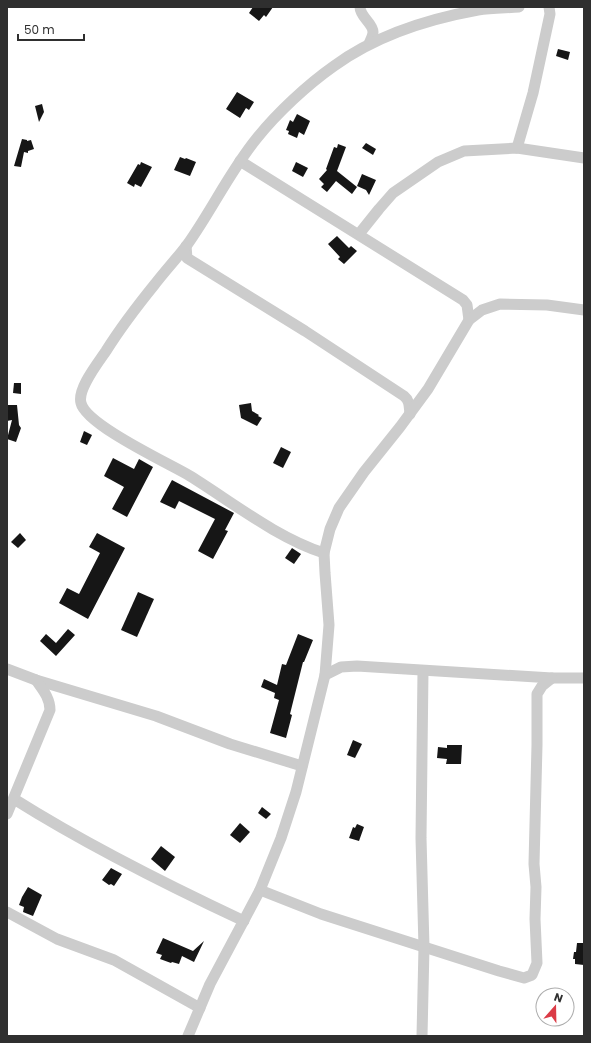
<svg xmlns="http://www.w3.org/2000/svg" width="591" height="1043" font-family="Poppins,sans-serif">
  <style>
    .building { fill: #161616 }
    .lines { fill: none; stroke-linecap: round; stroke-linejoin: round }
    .minor { stroke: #ccc; stroke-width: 11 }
  </style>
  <rect width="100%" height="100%" fill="#fff"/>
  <g class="building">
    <polygon points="253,7 273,7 266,17 264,15 259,21 249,13"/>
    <polygon points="558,49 570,52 568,60 556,56"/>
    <polygon points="237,92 254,102 249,110 246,108 240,118 226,109"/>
    <polygon points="42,104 44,112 39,122 35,106"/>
    <polygon points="297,114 310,121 304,135 299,132 297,138 288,134 289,131 286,130 290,120 293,122"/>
    <polygon points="22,139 27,140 27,141 31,140 34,149 28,151 28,153 24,152 21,167 14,166"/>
    <polygon points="366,143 376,149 373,155 362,148"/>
    <polygon points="338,144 346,147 337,171 357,187 352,194 336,181 327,192 321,187 324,184 319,179 327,170 326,169 334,147 337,148"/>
    <polygon points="180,157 185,159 186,158 196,162 190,176 174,170"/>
    <polygon points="141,162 152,167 141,187 135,184 134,187 127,183 138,164 140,165"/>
    <polygon points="296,162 308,168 303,177 292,171"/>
    <polygon points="362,174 376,180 369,195 366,190 357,186"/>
    <polygon points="337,236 349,248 351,246 357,251 344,264 338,259 340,257 328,244"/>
    <polygon points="14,383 21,383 21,394 13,393"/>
    <polygon points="251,403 252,411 259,415 258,416 262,418 257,426 241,418 239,405"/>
    <polygon points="7,405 17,405 19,425 21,428 16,442 7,439 12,420 7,421"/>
    <polygon points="84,431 92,435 87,445 80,442"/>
    <polygon points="281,447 291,452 283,468 273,463"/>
    <polygon points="113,458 134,469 139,459 153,467 127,517 112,509 124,487 104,476"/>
    <polygon points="172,480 234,513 225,530 228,531 213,559 198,551 215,519 179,501 175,509 160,502"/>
    <polygon points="20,533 26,540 18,548 11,542"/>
    <polygon points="97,533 125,548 88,619 59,603 67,588 79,594 100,553 89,547"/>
    <polygon points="292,548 301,554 294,564 285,558"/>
    <polygon points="138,592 154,599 137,637 121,630"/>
    <polygon points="68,629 75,635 56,656 40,641 46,634 56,643"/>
    <polygon points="298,634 313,640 304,662 303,662 290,714 292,715 286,738 270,733 279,700 274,698 275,693 261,687 264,679 277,685 282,664 286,665"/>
    <polygon points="353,740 362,744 355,758 347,755"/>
    <polygon points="447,745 462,745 461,764 446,764 447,759 437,758 438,747 447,748"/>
    <polygon points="262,807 271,814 266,819 258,813"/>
    <polygon points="240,823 250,832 240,843 230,835"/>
    <polygon points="357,824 364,827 359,841 349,838 353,827 355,828"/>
    <polygon points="161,846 175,857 165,871 151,859"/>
    <polygon points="111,868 122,874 114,886 111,884 109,885 102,880"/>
    <polygon points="28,887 42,895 33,916 23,912 24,907 19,905 22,897"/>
    <polygon points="163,938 193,951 204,941 194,962 182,956 179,964 172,962 171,963 160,959 162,955 156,953"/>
    <polygon points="577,943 584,943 584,965 575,964 575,959 573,959 574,952 576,952"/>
  </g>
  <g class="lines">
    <g class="minor">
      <path d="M360,7C360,17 373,23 373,32C373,36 370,41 369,44"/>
      <polyline points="517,148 533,93 550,14 549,7"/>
      <polyline points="240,161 463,300 467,305 469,320"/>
      <polyline points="359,234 379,209 393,193 438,162 464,151 517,148 584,158"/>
      <path d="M186,246L187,258L305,331L404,396C410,401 409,406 410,414"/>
      <path d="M324,553C277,538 232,502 190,476C168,463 86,425 81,403C77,389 98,363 106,351C121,327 138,305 155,284C165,271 177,258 187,245C212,210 230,171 257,138C277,113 307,85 334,66C375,36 428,19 478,10C491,8 505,8 519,7"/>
      <polyline points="7,669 36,680 156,716 230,744 302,766"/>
      <polyline points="325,675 341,667 357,666 552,678 584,678"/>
      <path d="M14,799C87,845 165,884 244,921"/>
      <path d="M7,814L50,710C50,698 43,690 36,680"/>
      <polyline points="260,890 321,914 499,971 524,978 532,975 537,963 535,919 536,887 534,864 537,745 537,694 542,686 552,678"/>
      <polyline points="7,912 57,939 114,960 200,1008"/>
      <polyline points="188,1036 210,984 260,890 281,838 296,792 325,675 329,625 325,573 324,553 330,529 339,508 364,472 400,427 428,389 469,320 482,310 500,304 547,305 584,310"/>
      <polyline points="422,1036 424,947 421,838 423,671"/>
    </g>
  </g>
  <rect width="591" height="1043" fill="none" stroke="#2f2f2f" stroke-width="16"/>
  <g transform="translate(555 1007) rotate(20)"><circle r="19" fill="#ffffff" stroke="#acacac"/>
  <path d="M0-3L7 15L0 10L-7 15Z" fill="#db3b46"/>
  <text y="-6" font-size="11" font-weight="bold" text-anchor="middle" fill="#2f2f2f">N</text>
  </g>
  <path d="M18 34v6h66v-6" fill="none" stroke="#2f2f2f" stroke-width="2"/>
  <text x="24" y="34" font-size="12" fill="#2f2f2f" stroke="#ffffff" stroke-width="3" paint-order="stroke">50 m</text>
</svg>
